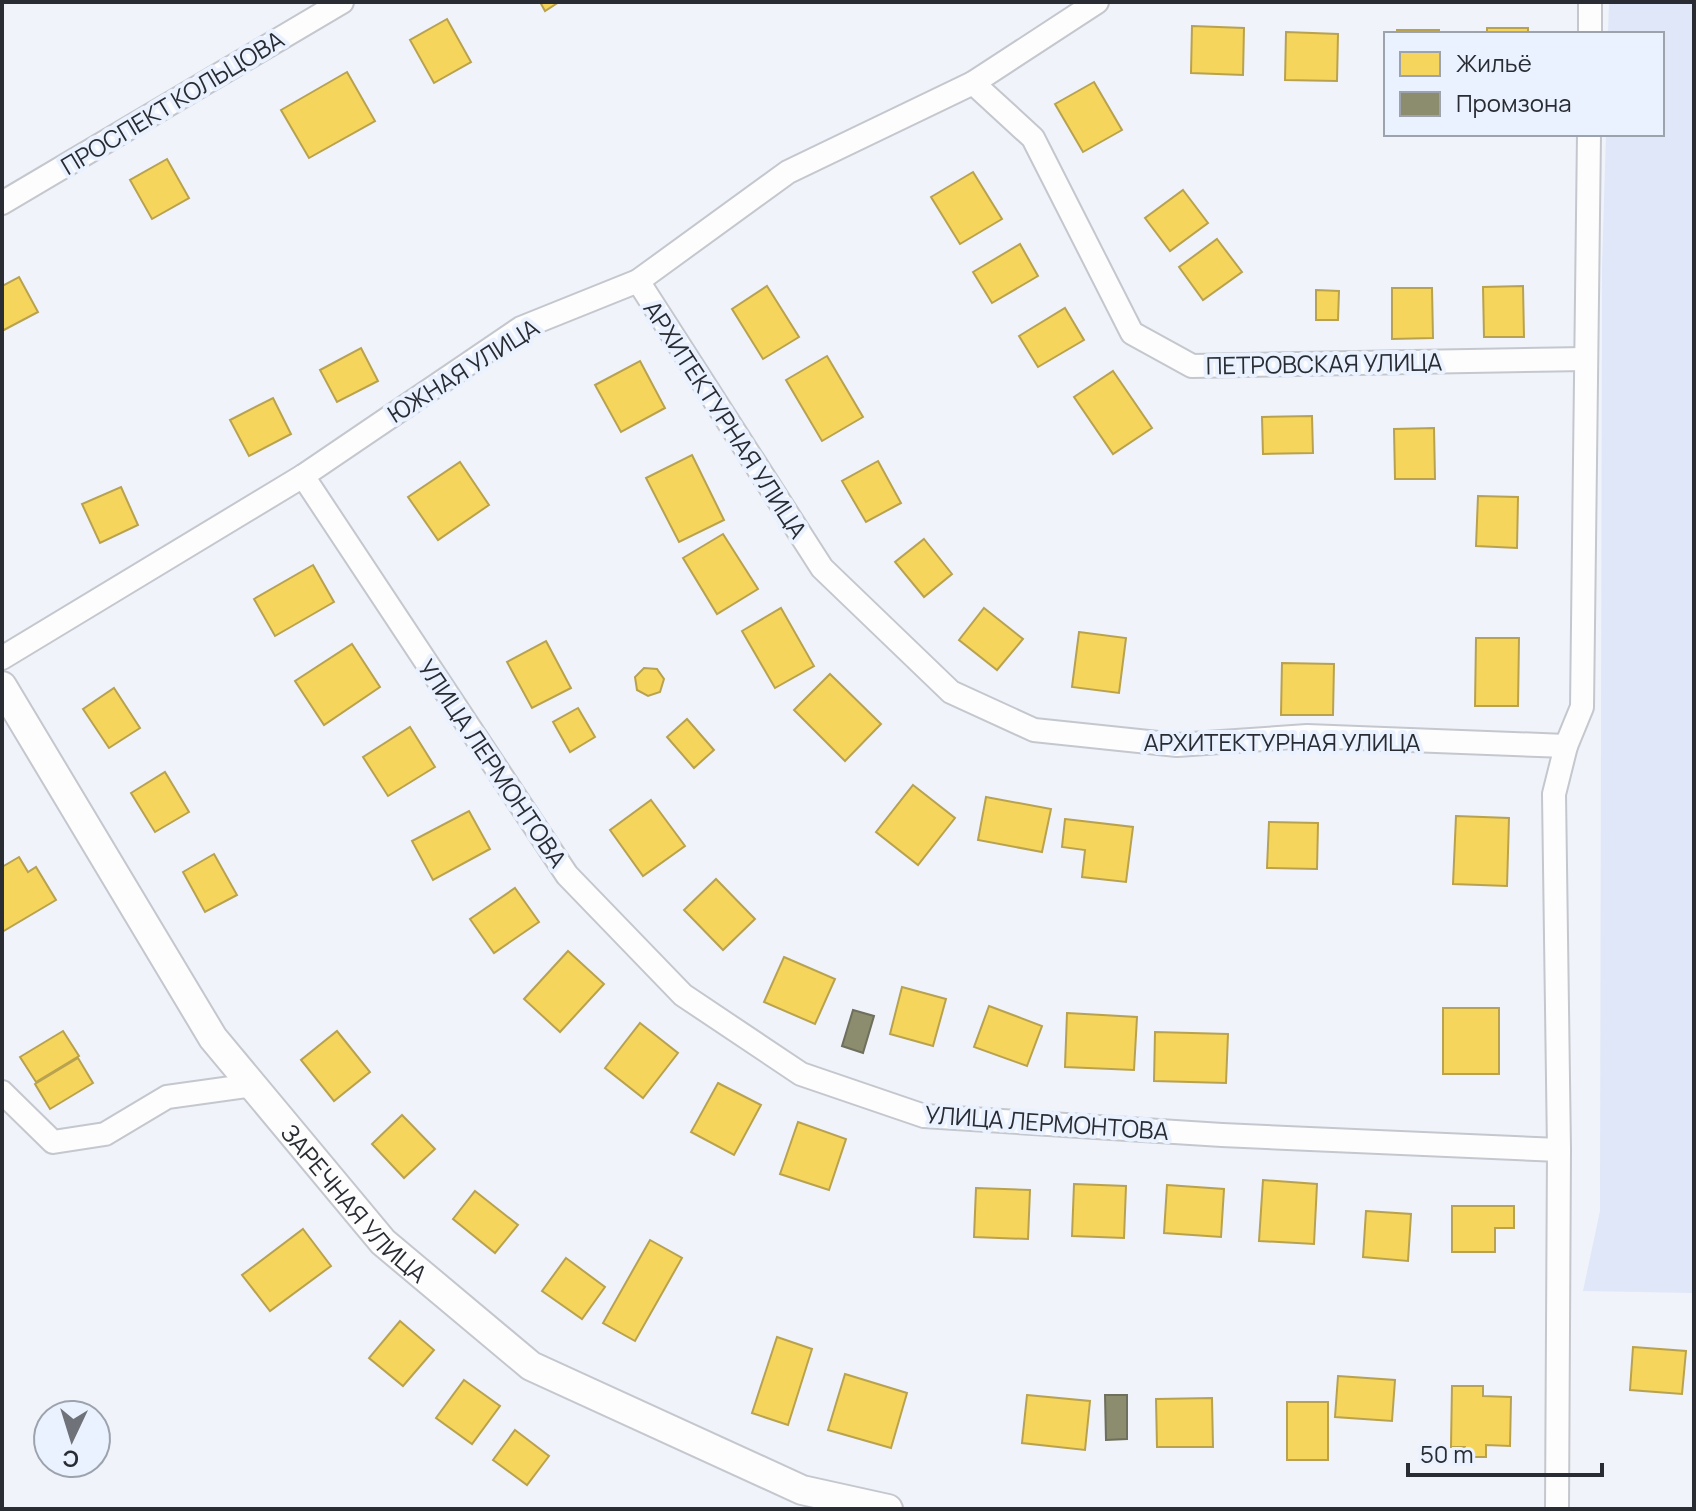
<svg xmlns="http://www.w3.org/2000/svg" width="1696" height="1511" font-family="Manrope,sans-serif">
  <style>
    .green { fill: #dfe7f8 }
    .homes { fill: #f6d55c; stroke: #b8a24f; stroke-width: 2 }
    .industry { fill: #8c8c6e; stroke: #6e6f5c; stroke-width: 2 }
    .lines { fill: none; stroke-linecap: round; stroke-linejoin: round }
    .minor-casing { stroke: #c4c7cd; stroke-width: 26 }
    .tertiary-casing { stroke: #c4c7cd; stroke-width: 32 }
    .minor { stroke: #fdfdfe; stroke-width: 22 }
    .tertiary { stroke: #fdfdfe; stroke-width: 28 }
    .labels { text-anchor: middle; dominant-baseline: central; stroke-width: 8; stroke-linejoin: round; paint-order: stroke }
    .street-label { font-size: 24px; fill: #292c32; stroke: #ebf2ff }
  </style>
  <rect width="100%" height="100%" fill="#f0f3fa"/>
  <polygon class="green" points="1609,2 1694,2 1694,1293 1583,1291 1600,1211 1602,267 1606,134 1662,134 1662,34 1608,34"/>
  <g class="homes">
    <polygon points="540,2 559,2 545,11"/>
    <polygon points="447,19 471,62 434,83 410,40"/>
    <polygon points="1192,26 1244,28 1243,75 1191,73"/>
    <rect x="1487" y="28" width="41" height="6"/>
    <rect x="1397" y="30" width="42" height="4"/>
    <polygon points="1286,32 1338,34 1337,81 1285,80"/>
    <polygon points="347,72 375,121 309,158 281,110"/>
    <polygon points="1094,82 1122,130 1083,152 1055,104"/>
    <polygon points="167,159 189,198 152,219 130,180"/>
    <polygon points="973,172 1002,219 960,244 931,197"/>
    <polygon points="1183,190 1208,223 1170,251 1145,218"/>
    <polygon points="1217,239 1242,272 1203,300 1179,267"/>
    <polygon points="1020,244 1038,276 992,303 973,272"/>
    <polygon points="19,277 38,312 2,331 2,286"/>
    <polygon points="767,286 799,337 763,359 732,309"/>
    <polygon points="1523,286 1524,337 1484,337 1483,287"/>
    <polygon points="1392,288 1432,288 1433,338 1392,339"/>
    <polygon points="1316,290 1339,291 1338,320 1316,320"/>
    <polygon points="1065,308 1084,340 1038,367 1019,336"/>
    <polygon points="361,348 378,381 337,402 320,370"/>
    <polygon points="827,356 863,417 822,441 786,380"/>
    <polygon points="640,361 665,408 621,432 595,385"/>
    <polygon points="1113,371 1152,428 1113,454 1074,397"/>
    <polygon points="273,398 291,434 249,456 230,420"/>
    <polygon points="1312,416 1313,453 1263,454 1262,417"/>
    <polygon points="1434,428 1435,479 1395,479 1394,429"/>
    <polygon points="692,455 724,520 679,542 646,478"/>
    <polygon points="878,461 901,503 866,522 842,481"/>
    <polygon points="460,462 489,505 438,540 408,497"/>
    <polygon points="121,487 138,525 100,543 82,504"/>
    <polygon points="1478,496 1518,497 1517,548 1476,546"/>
    <polygon points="723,534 758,589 717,614 683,558"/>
    <polygon points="924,539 952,574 924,597 895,562"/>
    <polygon points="313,565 334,602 275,636 254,599"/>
    <polygon points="781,608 814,666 775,688 742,631"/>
    <polygon points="984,608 1023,639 997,670 959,640"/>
    <polygon points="1079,632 1126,638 1119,693 1072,687"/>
    <polygon points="1476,638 1519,638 1518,706 1475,706"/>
    <polygon points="546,641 571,688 532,708 507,662"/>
    <polygon points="352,644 380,687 324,725 295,681"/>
    <polygon points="1282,663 1334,664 1333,715 1281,715"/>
    <polygon points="644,668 657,669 664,679 660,692 648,696 637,690 635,677"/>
    <polygon points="830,674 881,724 845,761 794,710"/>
    <polygon points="114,688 140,728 109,748 83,709"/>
    <polygon points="578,708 595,737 570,752 553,722"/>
    <polygon points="687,719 714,750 694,768 667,737"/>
    <polygon points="410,727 435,767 388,796 363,757"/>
    <polygon points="165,772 189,812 155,832 131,793"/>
    <polygon points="913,785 955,818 918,865 876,832"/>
    <polygon points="986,797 1051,809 1042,852 978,840"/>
    <polygon points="651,800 685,846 643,876 610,830"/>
    <polygon points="469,811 490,849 433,880 412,841"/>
    <polygon points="1456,816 1509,818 1507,886 1453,884"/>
    <polygon points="1065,819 1133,827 1126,882 1082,877 1085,850 1062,847"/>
    <polygon points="1269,822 1318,823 1317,869 1267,868"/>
    <polygon points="214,854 237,895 205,912 183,872"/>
    <polygon points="19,857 28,872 36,867 56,900 2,932 2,867"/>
    <polygon points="716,879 755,919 723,950 684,910"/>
    <polygon points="515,888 539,922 494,953 470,919"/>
    <polygon points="568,951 604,984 560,1032 524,999"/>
    <polygon points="784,957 835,979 815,1024 764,1002"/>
    <polygon points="902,987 946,999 933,1046 890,1034"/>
    <polygon points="989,1006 1042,1026 1027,1066 974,1047"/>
    <rect x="1443" y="1008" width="56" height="66"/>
    <polygon points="1067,1013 1137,1017 1134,1070 1065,1067"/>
    <polygon points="640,1023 678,1053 643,1098 605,1068"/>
    <polygon points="63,1031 79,1056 36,1082 20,1057"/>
    <polygon points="337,1031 370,1072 334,1101 301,1060"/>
    <polygon points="1155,1032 1228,1034 1226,1083 1154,1081"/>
    <polygon points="78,1058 93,1083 50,1109 35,1084"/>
    <polygon points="718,1083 761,1105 734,1155 691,1132"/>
    <polygon points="402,1115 435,1149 404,1178 372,1144"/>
    <polygon points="798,1122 846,1139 829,1190 780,1174"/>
    <polygon points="1263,1180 1317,1184 1314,1244 1259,1241"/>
    <polygon points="1074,1184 1126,1186 1124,1238 1072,1236"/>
    <polygon points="1167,1185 1224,1189 1221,1237 1164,1233"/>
    <polygon points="976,1188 1030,1190 1028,1239 974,1237"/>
    <polygon points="475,1191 518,1225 495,1253 453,1219"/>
    <polygon points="1452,1206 1514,1206 1514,1228 1495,1228 1495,1252 1452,1252"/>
    <polygon points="1366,1211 1411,1214 1408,1261 1363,1257"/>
    <polygon points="303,1229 331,1266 270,1311 242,1275"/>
    <polygon points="650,1240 682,1258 635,1341 603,1323"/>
    <polygon points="566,1258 605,1287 582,1319 542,1291"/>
    <polygon points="400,1321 434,1350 403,1386 369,1358"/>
    <polygon points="777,1337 812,1349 788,1425 752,1413"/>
    <polygon points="1633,1347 1686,1351 1682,1394 1630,1390"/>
    <polygon points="845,1374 907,1393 891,1448 828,1430"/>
    <polygon points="1338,1376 1395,1380 1392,1421 1335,1417"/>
    <polygon points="464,1380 500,1406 472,1444 436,1418"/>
    <polygon points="1452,1386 1483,1386 1483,1396 1511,1397 1510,1446 1486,1445 1486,1457 1465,1457 1465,1447 1451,1447"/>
    <polygon points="1027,1395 1090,1401 1085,1450 1022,1443"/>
    <polygon points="1212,1398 1213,1447 1157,1447 1156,1399"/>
    <rect x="1287" y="1402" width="41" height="58"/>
    <polygon points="515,1430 549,1456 527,1485 493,1460"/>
  </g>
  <g class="industry">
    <polygon points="853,1010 874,1016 863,1053 842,1046"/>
    <polygon points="1105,1395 1127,1395 1127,1439 1106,1440"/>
  </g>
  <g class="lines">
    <g class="minor-casing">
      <g id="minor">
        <polyline points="1590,34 1590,2"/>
        <polyline points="973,83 1033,138 1132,333 1192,366 1585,359"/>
        <polyline points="2,203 342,2"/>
        <polyline points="638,281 822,568 951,692 1034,730 1177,745 1307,736 1566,746"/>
        <polyline points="303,476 567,875 683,995 801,1074 924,1116 1222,1135 1559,1150"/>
        <polyline points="2,658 303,476 521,328 638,281 788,172 973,83 1097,2"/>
        <polyline points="2,1092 53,1142 105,1134 167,1097 253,1085"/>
        <polyline points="1557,1509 1559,1150 1554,794 1566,746 1582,707 1589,134"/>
      </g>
    </g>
    <g class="tertiary-casing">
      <g id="tertiary">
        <path id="s1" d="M2,686L213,1038L383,1242L531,1366L802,1490L888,1509"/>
      </g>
    </g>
    <use href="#minor" class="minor"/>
    <use href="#tertiary" class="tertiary"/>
  </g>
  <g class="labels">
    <g class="street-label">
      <text transform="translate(172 102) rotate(-31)">ПРОСПЕКТ КОЛЬЦОВА</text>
      <text transform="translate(1324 363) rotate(-1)">ПЕТРОВСКАЯ УЛИЦА</text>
      <text transform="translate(463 370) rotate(-32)">ЮЖНАЯ УЛИЦА</text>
      <text transform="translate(726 419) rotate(57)">АРХИТЕКТУРНАЯ УЛИЦА</text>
      <text x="1282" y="741">АРХИТЕКТУРНАЯ УЛИЦА</text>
      <text transform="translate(493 763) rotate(56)">УЛИЦА ЛЕРМОНТОВА</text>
      <text transform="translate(1047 1122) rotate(4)">УЛИЦА ЛЕРМОНТОВА</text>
      <text stroke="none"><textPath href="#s1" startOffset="628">ЗАРЕЧНАЯ УЛИЦА</textPath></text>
    </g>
  </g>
  <rect width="1696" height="1511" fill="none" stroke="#292c32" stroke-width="8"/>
  <rect x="1384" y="32" width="280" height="104" fill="#ebf2ff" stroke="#9da3ad" stroke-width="2"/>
  <rect x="1400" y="52" width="40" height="24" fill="#f6d55c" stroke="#9da3ad" stroke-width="2"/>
  <text x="1456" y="72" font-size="24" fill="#292c32">Жильё</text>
  <rect x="1400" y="92" width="40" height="24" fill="#8c8c6e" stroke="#9da3ad" stroke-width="2"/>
  <text x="1456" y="112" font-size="24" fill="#292c32">Промзона</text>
  <g transform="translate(72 1439) rotate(184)"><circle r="38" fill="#ebf2ff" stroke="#9da3ad" stroke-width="2"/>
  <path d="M0-6L14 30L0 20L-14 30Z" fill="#6f7278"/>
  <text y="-12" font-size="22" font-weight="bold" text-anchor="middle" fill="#292c32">С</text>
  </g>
  <path d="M1408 1463v12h194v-12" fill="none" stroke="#292c32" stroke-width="4"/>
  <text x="1420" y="1463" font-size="24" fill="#292c32" stroke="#ebf2ff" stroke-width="6" paint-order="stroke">50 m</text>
</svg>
